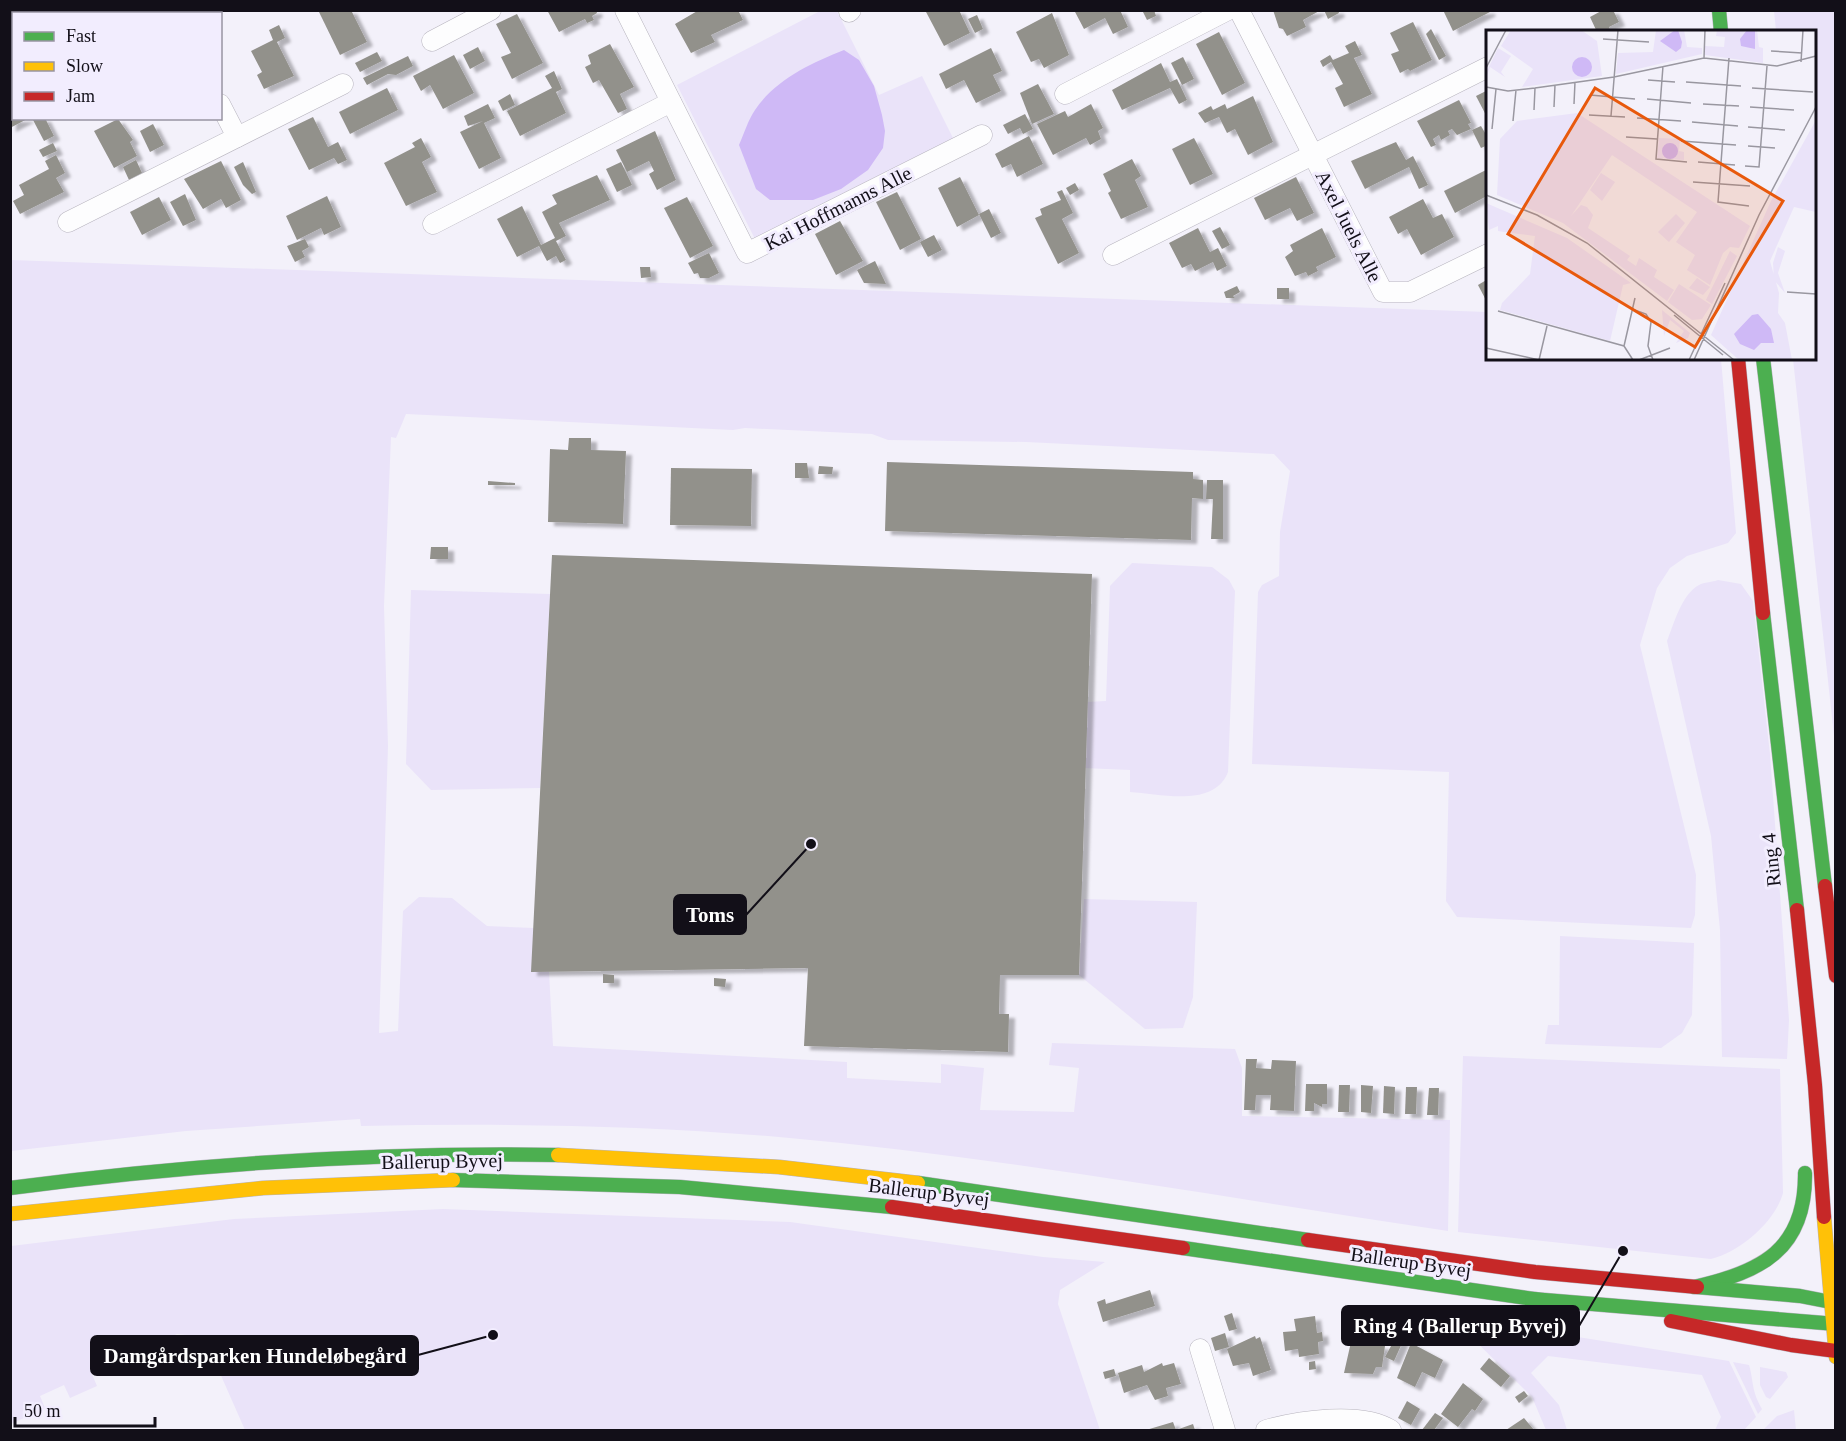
<svg xmlns="http://www.w3.org/2000/svg" width="1846" height="1441" font-family="Georgia,serif">
  <style>
    .green { fill: #eae3f9 }
    .water { fill: #cfb9f6 }
    .building { fill: #92918b; filter: url(#shadow) }
    .lines { fill: none; stroke-linecap: round; stroke-linejoin: round }
    .street-casing { stroke: #b7b4be; stroke-width: 21 }
    .fast-casing { stroke: #b7b4be; stroke-width: 15 }
    .slow-casing { stroke: #b7b4be; stroke-width: 15 }
    .jam-casing { stroke: #b7b4be; stroke-width: 15 }
    .street { stroke: #fdfdfe; stroke-width: 20 }
    .fast { stroke: #4caf50; stroke-width: 14 }
    .slow { stroke: #ffc107; stroke-width: 14 }
    .jam { stroke: #c62828; stroke-width: 14 }
    .labels { text-anchor: middle; dominant-baseline: central; stroke-width: 6; stroke-linejoin: round; paint-order: stroke }
    .street-label { font-size: 20px; fill: #120f18; stroke: #f2edfe }
    .inset-road { fill: none; stroke: #9997a0; stroke-width: 1.5 }
    .view { fill: #e8590c; fill-opacity: 0.15; stroke: #e8590c; stroke-width: 3 }
    .inset-edge { fill: none; stroke: #120f18; stroke-width: 3 }
    .leader { fill: none; stroke: #120f18; stroke-width: 2 }
    .callout-dot { fill: #120f18; stroke: #f2edfe; stroke-width: 2 }
    .callout { fill: #120f18; stroke: #120f18; stroke-width: 2 }
    .callout-label { font-size: 21px; text-anchor: middle; font-weight: bold; fill: #fff }
  </style>
  <defs>
    <filter id="shadow"><feDropShadow dx="6" dy="4" stdDeviation="1.5" flood-color="#0004"/></filter>
  </defs>
  <rect width="100%" height="100%" fill="#f3f1fa"/>
  <g class="green">
    <polygon points="820,11 837,11 879,95 922,76 953,138 755,239 677,85"/>
    <polygon points="1774,11 1835,11 1835,745 1793,359 1814,358 1814,32 1776,31"/>
    <path d="M11,260L1487,312L1488,358L1721,359L1736,533L1728,543L1687,556L1670,568L1657,588L1640,645L1696,875L1695,915L1691,928L1457,917L1446,901L1449,772L1252,764L1258,592L1262,585L1279,576L1280,532L1290,471L1274,454L1026,442L888,440L872,434L745,428L733,430L406,414L396,438L391,437L384,606L388,746L379,1033L398,1031L403,911L419,897L452,898L487,926L534,928L549,972L553,1046L847,1062V1078L941,1083V1064L984,1068L980,1110L1074,1112L1079,1068L1049,1065L1052,1043L1235,1049L1242,1068V1116L1450,1120L1448,1231C1226,1198 1003,1157 779,1137C640,1125 501,1123 361,1126L360,1119L186,1131L11,1151Z"/>
    <path d="M1132,563L1212,567L1229,580L1235,591L1228,772C1214,808 1161,794 1130,792V770L1083,768L1086,702L1106,701L1110,586Z"/>
    <path d="M1718,580L1741,584L1753,601L1770,754L1789,1020L1787,1059L1722,1057L1720,930L1711,836L1667,641C1674,624 1681,595 1699,585C1704,582 1713,582 1718,580Z"/>
    <polygon points="411,590 550,594 540,788 431,790 406,764"/>
    <polygon points="1084,899 1197,902 1193,997 1183,1028 1145,1029 1079,975"/>
    <polygon points="1560,936 1694,943 1692,1015 1682,1033 1661,1048 1545,1044 1548,1025 1559,1025"/>
    <path d="M1463,1056L1780,1069L1783,1193C1775,1222 1740,1252 1711,1259L1458,1232Z"/>
    <polygon points="443,1209 790,1222 1043,1257 1105,1262 1060,1290 1058,1304 1100,1430 245,1430 204,1337 177,1334 91,1372 97,1386 70,1398 64,1385 40,1396 45,1408 11,1424 11,1246 234,1219"/>
    <polygon points="1451,1317 1729,1361 1756,1417 1744,1430 1715,1430 1721,1417 1702,1375 1548,1356 1531,1373 1559,1405 1567,1430 1546,1430 1532,1397"/>
    <path d="M1733,1362L1749,1365C1754,1382 1751,1390 1762,1409L1758,1414Z"/>
    <polygon points="1760,1367 1786,1372 1788,1377 1770,1399 1766,1397 1760,1385"/>
    <polygon points="1794,1410 1796,1430 1763,1430 1777,1416"/>
  </g>
  <path class="water" d="M844,50L859,60L874,86L882,115L885,131L883,148L868,170L841,189L813,200H770L756,189L739,145C744,134 748,120 755,110C775,80 811,63 844,50Z"/>
  <g class="building">
    <polygon points="10,10 29,10 30,14 20,12 10,17"/>
    <polygon points="322,10 351,10 367,42 340,55 319,12"/>
    <polygon points="547,10 596,10 597,13 592,16 594,20 587,23 585,19 559,32"/>
    <polygon points="699,10 738,10 743,20 711,35 715,42 691,53 675,24"/>
    <polygon points="925,10 959,10 970,33 944,46"/>
    <polygon points="1074,10 1120,10 1128,27 1113,34 1105,18 1084,29"/>
    <polygon points="1142,10 1154,10 1156,16 1147,20"/>
    <polygon points="1273,10 1321,10 1303,20 1306,27 1287,36 1283,29 1279,28"/>
    <polygon points="1324,10 1338,10 1339,13 1328,19"/>
    <polygon points="1443,10 1489,10 1490,12 1453,31"/>
    <polygon points="1603,10 1613,10 1619,22 1609,27 1611,32 1597,32 1590,17"/>
    <polygon points="1052,13 1069,55 1044,68 1039,59 1031,62 1016,32"/>
    <polygon points="517,14 543,63 512,79 501,57 511,53 496,24"/>
    <polygon points="977,15 983,29 975,33 968,19"/>
    <polygon points="1413,22 1432,60 1410,71 1408,69 1400,73 1391,54 1399,51 1390,33"/>
    <polygon points="279,25 285,38 277,42 294,76 264,89 257,75 262,72 251,51 273,40 269,30"/>
    <polygon points="1431,29 1446,56 1439,60 1426,34"/>
    <polygon points="1219,32 1245,83 1222,95 1196,44"/>
    <polygon points="1355,41 1362,55 1354,58 1372,94 1344,107 1335,88 1343,84 1331,62 1323,67 1320,61 1330,55 1333,60 1349,53 1345,46"/>
    <polygon points="610,44 634,87 620,94 627,109 618,113 599,80 593,83 585,67 591,64 588,55"/>
    <polygon points="478,47 485,61 470,69 463,55"/>
    <polygon points="991,48 1002,71 993,75 1001,91 976,103 964,80 946,89 939,74"/>
    <polygon points="377,52 382,61 360,72 355,63"/>
    <polygon points="454,55 474,93 443,109 430,85 421,91 413,76"/>
    <polygon points="408,56 413,66 396,75 388,74 367,85 363,78"/>
    <polygon points="1183,57 1194,79 1182,85 1171,63"/>
    <polygon points="1161,63 1170,82 1177,79 1187,100 1179,104 1170,88 1122,110 1112,90"/>
    <polygon points="554,71 562,89 556,92 566,113 520,136 507,111 552,88 545,76"/>
    <polygon points="1038,84 1054,114 1032,124 1020,93"/>
    <polygon points="387,88 398,110 350,134 339,112"/>
    <polygon points="1488,90 1488,119 1476,96"/>
    <polygon points="510,94 515,105 503,111 498,101"/>
    <polygon points="1253,96 1273,142 1248,155 1235,129 1227,133 1219,117 1205,123 1198,113 1211,106 1213,110 1225,104 1227,109"/>
    <polygon points="14,97 14,118 29,118 10,128 10,98"/>
    <polygon points="1459,100 1471,123 1468,124 1471,129 1457,135 1452,129 1448,131 1450,135 1441,140 1439,135 1433,139 1436,145 1431,147 1417,121"/>
    <polygon points="488,104 495,118 484,123 501,158 479,169 460,132 483,121 468,126 464,116"/>
    <polygon points="1091,104 1103,128 1098,131 1101,139 1090,145 1086,138 1053,155 1037,124 1065,111 1068,117"/>
    <polygon points="1025,114 1033,129 1023,134 1020,128 1008,134 1003,125"/>
    <polygon points="313,117 328,147 338,142 347,160 338,164 334,158 309,170 288,129"/>
    <polygon points="32,118 45,118 54,136 44,141"/>
    <polygon points="118,119 133,140 130,142 137,156 114,168 94,131"/>
    <polygon points="153,124 164,145 150,152 140,131"/>
    <polygon points="1481,126 1488,138 1488,145 1481,148 1472,130"/>
    <polygon points="655,131 676,180 657,190 649,174 654,171 649,161 627,172 616,150"/>
    <polygon points="1029,136 1043,164 1017,177 1011,164 1002,168 995,154"/>
    <polygon points="421,138 431,157 422,162 437,192 406,206 384,163 415,147 412,143"/>
    <polygon points="1194,138 1213,174 1190,185 1172,149"/>
    <polygon points="1396,142 1406,160 1413,156 1428,185 1419,189 1409,167 1365,189 1351,161"/>
    <polygon points="53,143 57,151 43,157 39,150"/>
    <polygon points="56,155 65,173 56,178 64,192 20,214 13,201 24,195 19,185 49,169 45,161"/>
    <polygon points="1132,159 1141,176 1135,180 1148,207 1121,219 1108,193 1111,191 1103,174"/>
    <polygon points="136,160 142,173 129,180 123,167"/>
    <polygon points="221,161 241,200 226,208 221,199 203,209 184,179"/>
    <polygon points="243,162 256,192 252,194 243,185 234,167"/>
    <polygon points="621,162 632,185 617,192 606,169"/>
    <polygon points="1488,169 1488,202 1485,197 1455,213 1444,191"/>
    <polygon points="597,175 610,200 559,223 566,236 556,241 566,260 560,263 556,256 547,261 539,246 517,257 497,219 522,206 541,245 555,238 542,212 557,204 552,195"/>
    <polygon points="960,177 979,215 957,227 938,188"/>
    <polygon points="1296,177 1314,213 1297,221 1290,208 1265,220 1254,198"/>
    <polygon points="1075,183 1079,190 1070,195 1066,188"/>
    <polygon points="1062,190 1073,213 1062,219 1079,253 1058,264 1035,218 1042,215 1040,209 1061,200 1057,192"/>
    <polygon points="897,192 921,239 900,250 876,202"/>
    <polygon points="185,194 196,220 183,226 170,202"/>
    <polygon points="327,196 341,227 324,235 321,228 297,240 286,216"/>
    <polygon points="159,197 171,220 142,235 130,212"/>
    <polygon points="687,197 713,246 690,258 664,208"/>
    <polygon points="1423,199 1433,218 1442,214 1454,237 1421,255 1407,229 1398,234 1389,217"/>
    <polygon points="989,209 1001,233 991,238 979,214"/>
    <polygon points="840,221 863,261 836,275 815,234"/>
    <polygon points="1220,227 1230,245 1222,249 1212,231"/>
    <polygon points="1198,228 1210,252 1218,248 1227,266 1217,271 1213,262 1195,271 1191,264 1182,268 1169,243"/>
    <polygon points="1322,228 1336,257 1316,267 1318,271 1308,276 1306,272 1295,276 1285,257 1293,251 1290,245"/>
    <polygon points="934,235 942,250 928,257 920,242"/>
    <polygon points="305,239 309,247 302,251 305,257 295,262 287,246"/>
    <polygon points="709,253 719,273 709,278 700,278 698,273 694,274 688,263"/>
    <polygon points="875,261 886,284 864,283 857,270"/>
    <polygon points="640,267 650,267 651,277 641,278"/>
    <polygon points="1488,279 1488,304 1478,285"/>
    <polygon points="1237,286 1240,292 1233,296 1235,298 1226,298 1224,292"/>
    <rect x="1277" y="288" width="12" height="11"/>
    <polygon points="569,438 591,438 591,450 626,451 623,524 548,522 550,449 568,450"/>
    <polygon points="887,462 1193,472 1193,479 1203,480 1203,499 1192,498 1191,540 885,531"/>
    <polygon points="795,463 807,463 809,478 795,478"/>
    <polygon points="819,466 833,467 832,474 818,474"/>
    <polygon points="671,468 752,469 751,526 670,525"/>
    <polygon points="1207,480 1223,480 1223,539 1211,539 1213,499 1206,499"/>
    <polygon points="488,481 515,483 515,485 488,485"/>
    <polygon points="431,547 448,547 448,559 430,559"/>
    <polygon points="552,555 1092,574 1079,975 1000,975 999,1014 1009,1014 1008,1052 804,1046 808,968 531,972"/>
    <polygon points="603,974 614,975 614,983 603,983"/>
    <polygon points="714,978 726,979 725,987 714,986"/>
    <polygon points="1246,1059 1257,1059 1256,1068 1271,1069 1272,1060 1296,1061 1294,1111 1270,1110 1271,1095 1256,1095 1255,1110 1244,1110"/>
    <polygon points="1306,1084 1327,1084 1327,1104 1322,1104 1322,1107 1314,1103 1314,1111 1305,1111"/>
    <polygon points="1339,1085 1350,1085 1349,1112 1338,1112"/>
    <polygon points="1361,1085 1373,1086 1371,1113 1361,1112"/>
    <polygon points="1384,1086 1395,1087 1394,1114 1383,1113"/>
    <polygon points="1406,1087 1417,1087 1416,1114 1405,1114"/>
    <polygon points="1429,1088 1439,1088 1438,1115 1427,1115"/>
    <polygon points="1150,1290 1155,1306 1103,1322 1097,1302 1105,1299 1106,1304"/>
    <polygon points="1232,1313 1237,1329 1229,1331 1224,1316"/>
    <polygon points="1315,1316 1317,1333 1322,1332 1323,1341 1318,1342 1319,1354 1299,1357 1298,1349 1285,1351 1283,1332 1296,1331 1294,1319"/>
    <polygon points="1225,1333 1229,1347 1215,1351 1211,1338"/>
    <polygon points="1255,1336 1256,1339 1260,1337 1271,1370 1253,1376 1249,1363 1233,1366 1227,1349"/>
    <polygon points="1396,1337 1403,1341 1394,1361 1385,1357"/>
    <polygon points="1351,1342 1385,1346 1382,1367 1376,1367 1373,1374 1344,1373"/>
    <polygon points="1411,1343 1443,1360 1435,1378 1422,1372 1415,1387 1397,1378"/>
    <polygon points="1489,1358 1510,1376 1501,1387 1480,1369"/>
    <polygon points="1315,1361 1316,1369 1309,1370 1309,1362"/>
    <polygon points="1162,1363 1163,1366 1174,1363 1181,1384 1166,1388 1168,1396 1155,1400 1147,1385 1124,1393 1118,1373 1142,1365 1144,1372"/>
    <polygon points="1114,1369 1116,1376 1105,1379 1103,1372"/>
    <polygon points="1463,1383 1483,1399 1475,1411 1472,1409 1458,1427 1441,1414"/>
    <polygon points="1524,1391 1528,1396 1519,1403 1515,1397"/>
    <polygon points="1407,1401 1420,1409 1411,1425 1398,1418"/>
    <polygon points="1435,1413 1443,1418 1434,1430 1422,1430"/>
    <polygon points="1524,1418 1534,1430 1506,1430"/>
    <polygon points="1173,1422 1176,1430 1193,1424 1195,1430 1146,1430"/>
  </g>
  <g class="lines">
    <g class="street-casing">
      <g id="street">
        <polyline points="174,10 176,14"/>
        <polyline points="625,10 747,253 982,135"/>
        <polyline points="1239,10 1383,292 1410,292 1488,254"/>
        <polyline points="849,12 851,10"/>
        <polyline points="115,14 121,10"/>
        <polyline points="432,41 491,10"/>
        <polyline points="10,66 14,65"/>
        <polyline points="1065,94 1228,10"/>
        <polyline points="220,104 237,137"/>
        <polyline points="68,222 343,84"/>
        <polyline points="433,224 671,102"/>
        <polyline points="1113,255 1488,67"/>
        <polyline points="1200,1349 1225,1430"/>
        <path d="M1266,1430C1298,1421 1361,1411 1391,1430"/>
      </g>
    </g>
    <g class="fast-casing">
      <g id="fast">
        <polyline points="1719,10 1721,32"/>
        <polyline points="1763,358 1825,886"/>
        <polyline points="1763,613 1797,910"/>
        <polyline points="453,1180 680,1187 892,1207"/>
        <polyline points="918,1183 1308,1240"/>
        <path d="M10,1188C192,1164 374,1152 558,1155"/>
        <polyline points="1183,1248 1554,1302"/>
        <path d="M1694,1287C1762,1272 1806,1249 1805,1173"/>
        <polyline points="1697,1287 1800,1296 1836,1303"/>
        <polyline points="1532,1299 1836,1324"/>
      </g>
    </g>
    <g class="slow-casing">
      <g id="slow">
        <polyline points="558,1155 779,1167 918,1183"/>
        <polyline points="10,1214 263,1188 453,1180"/>
        <polyline points="1824,1217 1836,1357"/>
      </g>
    </g>
    <g class="jam-casing">
      <g id="jam">
        <polyline points="1738,358 1763,613"/>
        <polyline points="1825,886 1836,976"/>
        <polyline points="1797,910 1815,1085 1824,1217"/>
        <polyline points="892,1207 1183,1248"/>
        <polyline points="1308,1240 1535,1272 1697,1287"/>
        <polyline points="1671,1321 1791,1345 1836,1351"/>
      </g>
    </g>
    <use href="#street" class="street"/>
    <use href="#fast" class="fast"/>
    <use href="#slow" class="slow"/>
    <use href="#jam" class="jam"/>
  </g>
  <g class="labels">
    <g class="street-label">
      <text transform="translate(838 208) rotate(-27)">Kai Hoffmanns Alle</text>
      <text transform="translate(1349 226) rotate(63)">Axel Juels Alle</text>
      <text transform="translate(1771 860) rotate(-96)">Ring 4</text>
      <text transform="translate(442 1161) rotate(-1)">Ballerup Byvej</text>
      <text transform="translate(929 1192) rotate(7)">Ballerup Byvej</text>
      <text transform="translate(1411 1262) rotate(8)">Ballerup Byvej</text>
    </g>
  </g>
  <g transform="translate(1486 30)">
    <rect width="330" height="330" fill="#f3f1fa"/>
    <path d="M25,0H95L111,11L116,46L36,57L47,39L15,16ZM170,0H198L201,17L216,18V24L130,44L132,23L167,22ZM231,0H271L273,17L277,18V33L219,25V16L238,17L239,7L230,6ZM12,18L25,26L15,42L19,47L4,37L0,48L2,39ZM91,83L264,196L253,218L244,217L237,223L224,255L201,240L209,225L190,212L211,182L126,125L85,186L95,175L101,177L107,185L102,198L144,226L141,230L150,236L153,228L171,240L168,247L188,260L181,271L77,193L11,165L14,109L31,91ZM330,90V182L308,177L284,231L293,263L292,283L299,293L306,330H253L225,305L285,171ZM173,108L194,109L193,121L198,122V130L171,128ZM115,143L129,152L116,171L104,160ZM0,173L81,208L145,253L137,255L124,311L14,280L16,273L44,244L49,206L18,202L12,201V196L3,200ZM190,184L199,193L183,212L172,202ZM292,217L299,221L292,243L299,263L288,250L287,233ZM244,221L251,226L226,274L220,270ZM211,248L224,257L217,265L203,258ZM193,254L225,275L216,289L206,290L182,272ZM176,280L204,303L202,308L190,313L198,301L184,290L178,306Z" fill="#eae3f9"/>
    <path d="M189,0H192L196,12L195,18L190,22L174,11ZM261,0H269V19L255,16L254,9ZM86 37a10 10 0 1 1 20 0a10 10 0 1 1-20 0ZM176 121a8 8 0 1 1 16 0a8 8 0 1 1-16 0ZM272,284L285,299L288,313H275L268,320L254,314L248,304L266,285Z" fill="#cfb9f6"/>
    <path class="inset-road" d="M117,9L163,12M285,21L316,23M218,28L219,0M243,28L232,172L263,176M315,32L317,0M177,36L170,129L201,132M0,38L20,0M162,50L189,52M200,52L255,56M0,57L22,61L49,58L128,47L218,28L291,36L330,26M266,58L327,62M104,65L149,69M161,69L205,73M88,74L89,52M217,74L253,76M68,77L69,55M264,77L308,80M48,80L49,58M103,85L139,87M125,86L132,0M151,88L195,91M27,91L30,60M206,92L252,96M262,97L299,100M6,99L10,59M140,107L171,109M195,111L250,115M262,116L289,118M212,132L249,135M259,136L273,137L281,36M207,152L264,156M0,165L51,185L101,213L248,330M301,262L330,264M146,279L160,284L165,292L162,316L167,330M12,281L138,316L147,330M188,285L237,325M138,316L149,268M0,318L53,330M53,330L61,296M153,330L184,318M203,330L239,253M208,330L273,185L330,77"/>
    <path class="view" d="M109,58L297,171L209,317L22,204Z"/>
    <rect width="330" height="330" class="inset-edge"/>
  </g>
  <path class="leader" d="M811 844L746 915M1623 1251L1579 1326M493 1335L418 1355"/>
  <g class="callout-dot">
    <circle cx="811" cy="844" r="6"/>
    <circle cx="1623" cy="1251" r="6"/>
    <circle cx="493" cy="1335" r="6"/>
  </g>
  <g class="callout">
    <rect x="674" y="895" width="72" height="39" rx="6"/>
    <rect x="1342" y="1306" width="237" height="39" rx="6"/>
    <rect x="91" y="1336" width="327" height="39" rx="6"/>
  </g>
  <g class="callout-label">
    <text x="710" y="922">Toms</text>
    <text x="1460" y="1333">Ring 4 (Ballerup Byvej)</text>
    <text x="255" y="1363">Damgårdsparken Hundeløbegård</text>
  </g>
  <rect width="1846" height="1441" fill="none" stroke="#120f18" stroke-width="24"/>
  <rect x="12" y="12" width="210" height="108" fill="#f2edfe" stroke="#9894a2" stroke-width="1.5"/>
  <rect x="24" y="32" width="30" height="9" fill="#4caf50" stroke="#9894a2" stroke-width="1.5"/>
  <text x="66" y="42" font-size="18" fill="#120f18">Fast</text>
  <rect x="24" y="62" width="30" height="9" fill="#ffc107" stroke="#9894a2" stroke-width="1.5"/>
  <text x="66" y="72" font-size="18" fill="#120f18">Slow</text>
  <rect x="24" y="92" width="30" height="9" fill="#c62828" stroke="#9894a2" stroke-width="1.5"/>
  <text x="66" y="102" font-size="18" fill="#120f18">Jam</text>
  <path d="M15 1417v9h140v-9" fill="none" stroke="#120f18" stroke-width="3"/>
  <text x="24" y="1417" font-size="18" fill="#120f18" stroke="#f2edfe" stroke-width="4.5" paint-order="stroke">50 m</text>
</svg>
